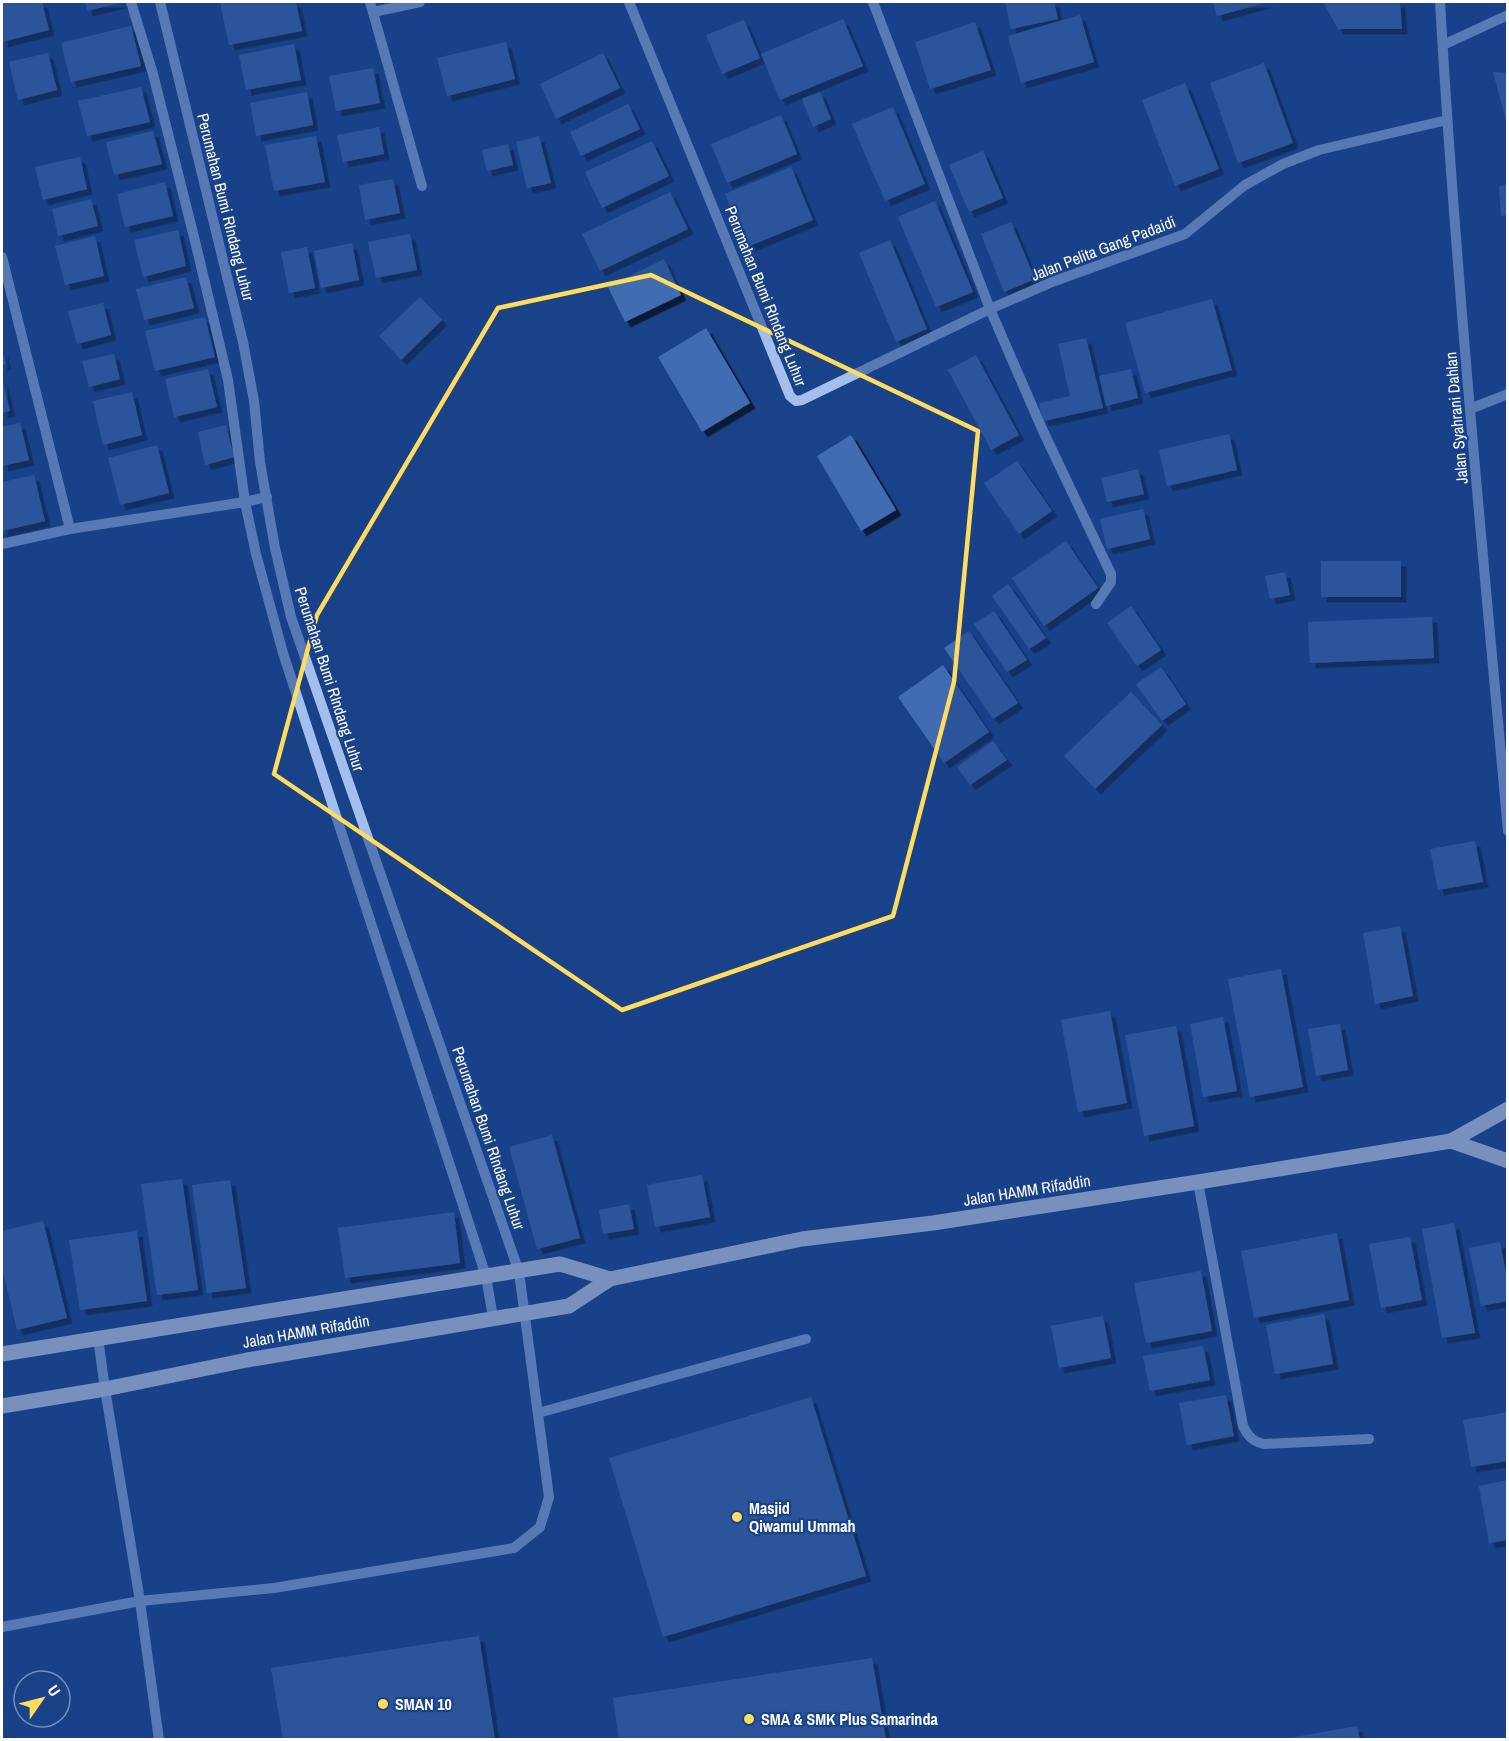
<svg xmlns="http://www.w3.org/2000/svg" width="1509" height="1741" font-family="'Archivo Narrow',sans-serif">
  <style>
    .building { fill: #426cb2; filter: url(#shadow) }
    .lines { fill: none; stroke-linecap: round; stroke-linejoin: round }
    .minor { stroke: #a2bfed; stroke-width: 10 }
    .major { stroke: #e8efff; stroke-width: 15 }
    .marked { fill: none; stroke: #ffdc5e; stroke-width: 4.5; stroke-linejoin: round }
    .poi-dot { fill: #ffdc5e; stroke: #194289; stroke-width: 2 }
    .labels { text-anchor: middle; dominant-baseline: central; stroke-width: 4.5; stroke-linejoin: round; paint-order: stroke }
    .street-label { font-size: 16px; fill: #fff; stroke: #194289 }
    .poi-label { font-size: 16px; font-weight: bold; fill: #fff; stroke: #194289; text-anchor: start }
  </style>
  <defs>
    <filter id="shadow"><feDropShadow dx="5.5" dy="5.5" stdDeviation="0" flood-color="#0009"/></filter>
  </defs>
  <rect width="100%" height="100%" fill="#194289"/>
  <g class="building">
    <polygon points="2,2 42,2 49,30 2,42"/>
    <polygon points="85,2 124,2 87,11"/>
    <polygon points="220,2 296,2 302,31 229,45"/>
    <polygon points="1005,2 1054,2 1058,19 1011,29"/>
    <polygon points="1213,2 1268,2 1217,16"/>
    <polygon points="1323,2 1400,2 1402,29 1338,29"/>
    <polygon points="1080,15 1094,62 1021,83 1008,36"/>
    <polygon points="843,19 863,66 780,100 761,54"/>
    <polygon points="744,20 760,58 722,74 706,35"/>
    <polygon points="975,22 991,70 930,89 915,42"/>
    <polygon points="131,26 141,66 71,82 61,43"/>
    <polygon points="506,42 515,79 447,96 437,58"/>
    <polygon points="294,44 301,80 246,90 239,55"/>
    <polygon points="48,53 57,90 18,100 9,62"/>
    <polygon points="603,53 620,88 556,119 540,84"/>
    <polygon points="1264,63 1293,143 1238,163 1210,83"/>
    <polygon points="373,68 380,103 336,111 329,76"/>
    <polygon points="1493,72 1508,73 1508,124 1507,124"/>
    <polygon points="1185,83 1219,169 1175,186 1142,100"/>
    <polygon points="141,87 150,122 87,136 78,101"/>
    <polygon points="307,92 313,125 256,136 250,103"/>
    <polygon points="820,92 831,119 813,127 802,99"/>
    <polygon points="628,104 640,129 581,156 570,132"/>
    <polygon points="893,107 925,184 885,201 852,124"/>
    <polygon points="781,115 797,154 727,183 711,144"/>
    <polygon points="379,127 384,154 343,162 337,135"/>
    <polygon points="153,131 162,164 114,175 106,142"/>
    <polygon points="316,136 325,182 274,191 265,145"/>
    <polygon points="539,136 551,183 527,188 516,142"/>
    <polygon points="652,141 669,176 602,208 585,172"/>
    <polygon points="508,144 513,165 487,171 482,150"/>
    <polygon points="983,151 1003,198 969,212 949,165"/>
    <polygon points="80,157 87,189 43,200 35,167"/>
    <polygon points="791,167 813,220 747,247 725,194"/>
    <polygon points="393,179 400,213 365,220 359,185"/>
    <polygon points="165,182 173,216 125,227 117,194"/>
    <polygon points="1508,185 1508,215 1501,216 1499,186"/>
    <polygon points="670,192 688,229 600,271 582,234"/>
    <polygon points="91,199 98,226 58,236 52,209"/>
    <polygon points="935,201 973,292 936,307 898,217"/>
    <polygon points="1011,222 1035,279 1004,292 981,234"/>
    <polygon points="178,230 186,266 143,277 134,240"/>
    <polygon points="410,234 417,270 376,278 368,242"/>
    <polygon points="95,236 104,276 65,285 55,246"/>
    <polygon points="890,240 927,329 896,342 859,253"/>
    <polygon points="352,243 359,280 321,288 314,251"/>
    <polygon points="307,247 315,288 289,293 281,252"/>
    <polygon points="664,259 681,295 625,322 608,287"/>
    <polygon points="186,277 194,308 144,320 136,289"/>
    <polygon points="420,297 442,320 401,360 379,336"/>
    <polygon points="1212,299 1232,370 1145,393 1125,323"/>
    <polygon points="103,303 111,335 77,344 68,311"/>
    <polygon points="205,317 215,357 155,371 145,331"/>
    <polygon points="706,328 750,403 702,432 658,357"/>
    <polygon points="1086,338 1103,408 1043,421 1039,403 1070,396 1058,344"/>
    <polygon points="2,350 6,364 2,365"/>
    <polygon points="114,354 120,379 89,387 82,361"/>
    <polygon points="976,355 1019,435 991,450 948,370"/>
    <polygon points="208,369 217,407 174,417 165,379"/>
    <polygon points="1131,369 1138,398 1106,406 1099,376"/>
    <polygon points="2,379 10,411 2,413"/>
    <polygon points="132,392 142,435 103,445 93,401"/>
    <polygon points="20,423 29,460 2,466 2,427"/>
    <polygon points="226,425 234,457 205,465 198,432"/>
    <polygon points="1229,434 1237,470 1167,486 1159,450"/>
    <polygon points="851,435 896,510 861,531 817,456"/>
    <polygon points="157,445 169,493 120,505 108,458"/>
    <polygon points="1017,461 1052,511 1019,534 984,483"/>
    <polygon points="1138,469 1144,494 1107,502 1101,478"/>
    <polygon points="34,475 45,521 2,531 2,482"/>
    <polygon points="1143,509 1150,539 1107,549 1100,519"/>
    <polygon points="1066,541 1098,588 1044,626 1012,578"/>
    <rect x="1321" y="561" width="80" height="36"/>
    <polygon points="1285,572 1290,595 1270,599 1265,576"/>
    <polygon points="1008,584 1046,638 1029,649 992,596"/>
    <polygon points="1131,606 1161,650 1137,666 1107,623"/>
    <polygon points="994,611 1027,660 1007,672 974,624"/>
    <polygon points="1432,617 1434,658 1310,663 1308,622"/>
    <polygon points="969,631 1018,703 993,719 944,648"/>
    <polygon points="943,665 989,732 944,763 898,697"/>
    <polygon points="1161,667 1186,704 1162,721 1136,684"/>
    <polygon points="1131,692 1162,725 1095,789 1064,756"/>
    <polygon points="993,741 1007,760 970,785 957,767"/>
    <polygon points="1475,841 1483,882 1438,890 1430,849"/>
    <polygon points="1400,926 1413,996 1375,1004 1363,933"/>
    <polygon points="1281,969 1303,1087 1250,1097 1228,979"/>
    <polygon points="1110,1011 1127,1103 1078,1112 1061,1020"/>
    <polygon points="1223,1017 1237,1091 1203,1097 1190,1024"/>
    <polygon points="1340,1024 1348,1070 1316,1076 1308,1029"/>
    <polygon points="1176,1026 1194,1126 1144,1136 1125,1035"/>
    <polygon points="552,1135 580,1238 537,1249 509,1147"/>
    <polygon points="702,1175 710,1217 655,1227 647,1185"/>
    <polygon points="182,1179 198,1290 157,1295 141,1184"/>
    <polygon points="230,1180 246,1288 207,1293 192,1185"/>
    <polygon points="629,1204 634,1229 603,1234 599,1210"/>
    <polygon points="454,1212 460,1263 345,1278 338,1228"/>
    <polygon points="43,1221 67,1318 17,1330 2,1268 2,1231"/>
    <polygon points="1454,1223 1475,1333 1442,1338 1422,1229"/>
    <polygon points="137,1231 147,1301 80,1310 69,1240"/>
    <polygon points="1337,1233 1349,1300 1254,1318 1241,1251"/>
    <polygon points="1410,1237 1422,1300 1381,1308 1369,1244"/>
    <polygon points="1500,1242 1508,1283 1508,1301 1481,1306 1469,1248"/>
    <polygon points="1201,1271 1212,1331 1146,1343 1134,1283"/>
    <polygon points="1324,1314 1333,1364 1275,1374 1266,1325"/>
    <polygon points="1103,1316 1111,1358 1059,1368 1051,1326"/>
    <polygon points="1203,1346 1210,1380 1150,1391 1143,1356"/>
    <polygon points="1226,1395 1234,1436 1187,1445 1179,1403"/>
    <polygon points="811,1397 866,1576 663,1637 609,1458"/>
    <polygon points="1508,1412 1508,1461 1471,1467 1463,1420"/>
    <polygon points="1508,1480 1508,1540 1489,1543 1479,1486"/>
    <polygon points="479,1636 495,1740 283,1740 271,1668"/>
    <polygon points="872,1658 886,1740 619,1740 613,1698"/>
    <polygon points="1357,1726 1360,1740 1289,1740 1289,1738"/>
  </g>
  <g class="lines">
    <g class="minor">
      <polyline points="131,2 153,74 195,241 228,380 245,502 256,554 283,653 486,1276 493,1318"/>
      <polyline points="370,2 422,186"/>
      <polyline points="629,2 790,396 796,401 802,400 990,309 1052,282 1185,234 1245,185 1283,164 1319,150 1447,120"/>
      <polyline points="873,2 990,309 1043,431 1111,574 1111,582 1096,604"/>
      <path d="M1440,2C1456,279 1483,555 1508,831"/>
      <polyline points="373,12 420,2"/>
      <polyline points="1443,45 1508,15"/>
      <polyline points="2,257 70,529"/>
      <polyline points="1470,409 1508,394"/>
      <polyline points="2,544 70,529 245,502 267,497"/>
      <path d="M1198,1182L1243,1426C1248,1436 1252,1441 1264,1444L1369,1439"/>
      <polyline points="538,1413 806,1339"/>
      <polyline points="2,1627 140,1601 105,1389 98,1338"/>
      <polyline points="159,1740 140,1601 274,1588 514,1548 540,1527 549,1497 519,1272 291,617 275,548 260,462 254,401 243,342 160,2"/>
    </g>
    <g class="major">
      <polyline points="1451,1141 1508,1161"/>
      <polyline points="2,1354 560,1264 610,1279"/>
      <polyline points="2,1406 105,1389 247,1360 569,1306 610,1279 802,1239 933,1223 1198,1182 1451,1141 1508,1109"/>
    </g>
  </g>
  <path d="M0 0H1509V1741H0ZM651,275L978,431L954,682L893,916L622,1010L274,774L317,615L498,308Z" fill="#194289" fill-opacity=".55" fill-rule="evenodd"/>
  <path class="marked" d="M651,275L978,431L954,682L893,916L622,1010L274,774L317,615L498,308Z"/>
  <g class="poi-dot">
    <circle cx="737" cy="1517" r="6"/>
    <circle cx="383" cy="1704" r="6"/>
    <circle cx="749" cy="1719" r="6"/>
  </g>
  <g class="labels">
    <g class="street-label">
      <text transform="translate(226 207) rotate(76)">Perumahan Bumi RIndang Luhur</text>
      <text transform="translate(1103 248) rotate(-21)">Jalan Pelita Gang Padaidi</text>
      <text transform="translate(766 296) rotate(68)">Perumahan Bumi RIndang Luhur</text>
      <text transform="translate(1456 418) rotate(-95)">Jalan Syahrani Dahlan</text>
      <text transform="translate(330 679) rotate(72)">Perumahan Bumi RIndang Luhur</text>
      <text transform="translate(489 1138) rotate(71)">Perumahan Bumi RIndang Luhur</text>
      <text transform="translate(1027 1190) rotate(-9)">Jalan HAMM Rifaddin</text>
      <text transform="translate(306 1331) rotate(-10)">Jalan HAMM Rifaddin</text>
    </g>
    <g class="poi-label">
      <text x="749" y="1508">Masjid<tspan x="749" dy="18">Qiwamul Ummah</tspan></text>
      <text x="395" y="1704">SMAN 10</text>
      <text x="761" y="1719">SMA &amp; SMK Plus Samarinda</text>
    </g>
  </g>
  <rect width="1509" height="1741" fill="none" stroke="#ffffff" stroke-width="6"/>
  <g transform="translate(42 1699) rotate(55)"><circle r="28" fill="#194289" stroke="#758eb8" stroke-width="1.5"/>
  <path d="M0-4.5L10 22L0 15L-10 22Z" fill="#ffdc5e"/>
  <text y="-9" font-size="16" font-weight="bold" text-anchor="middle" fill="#ffffff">U</text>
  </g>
</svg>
